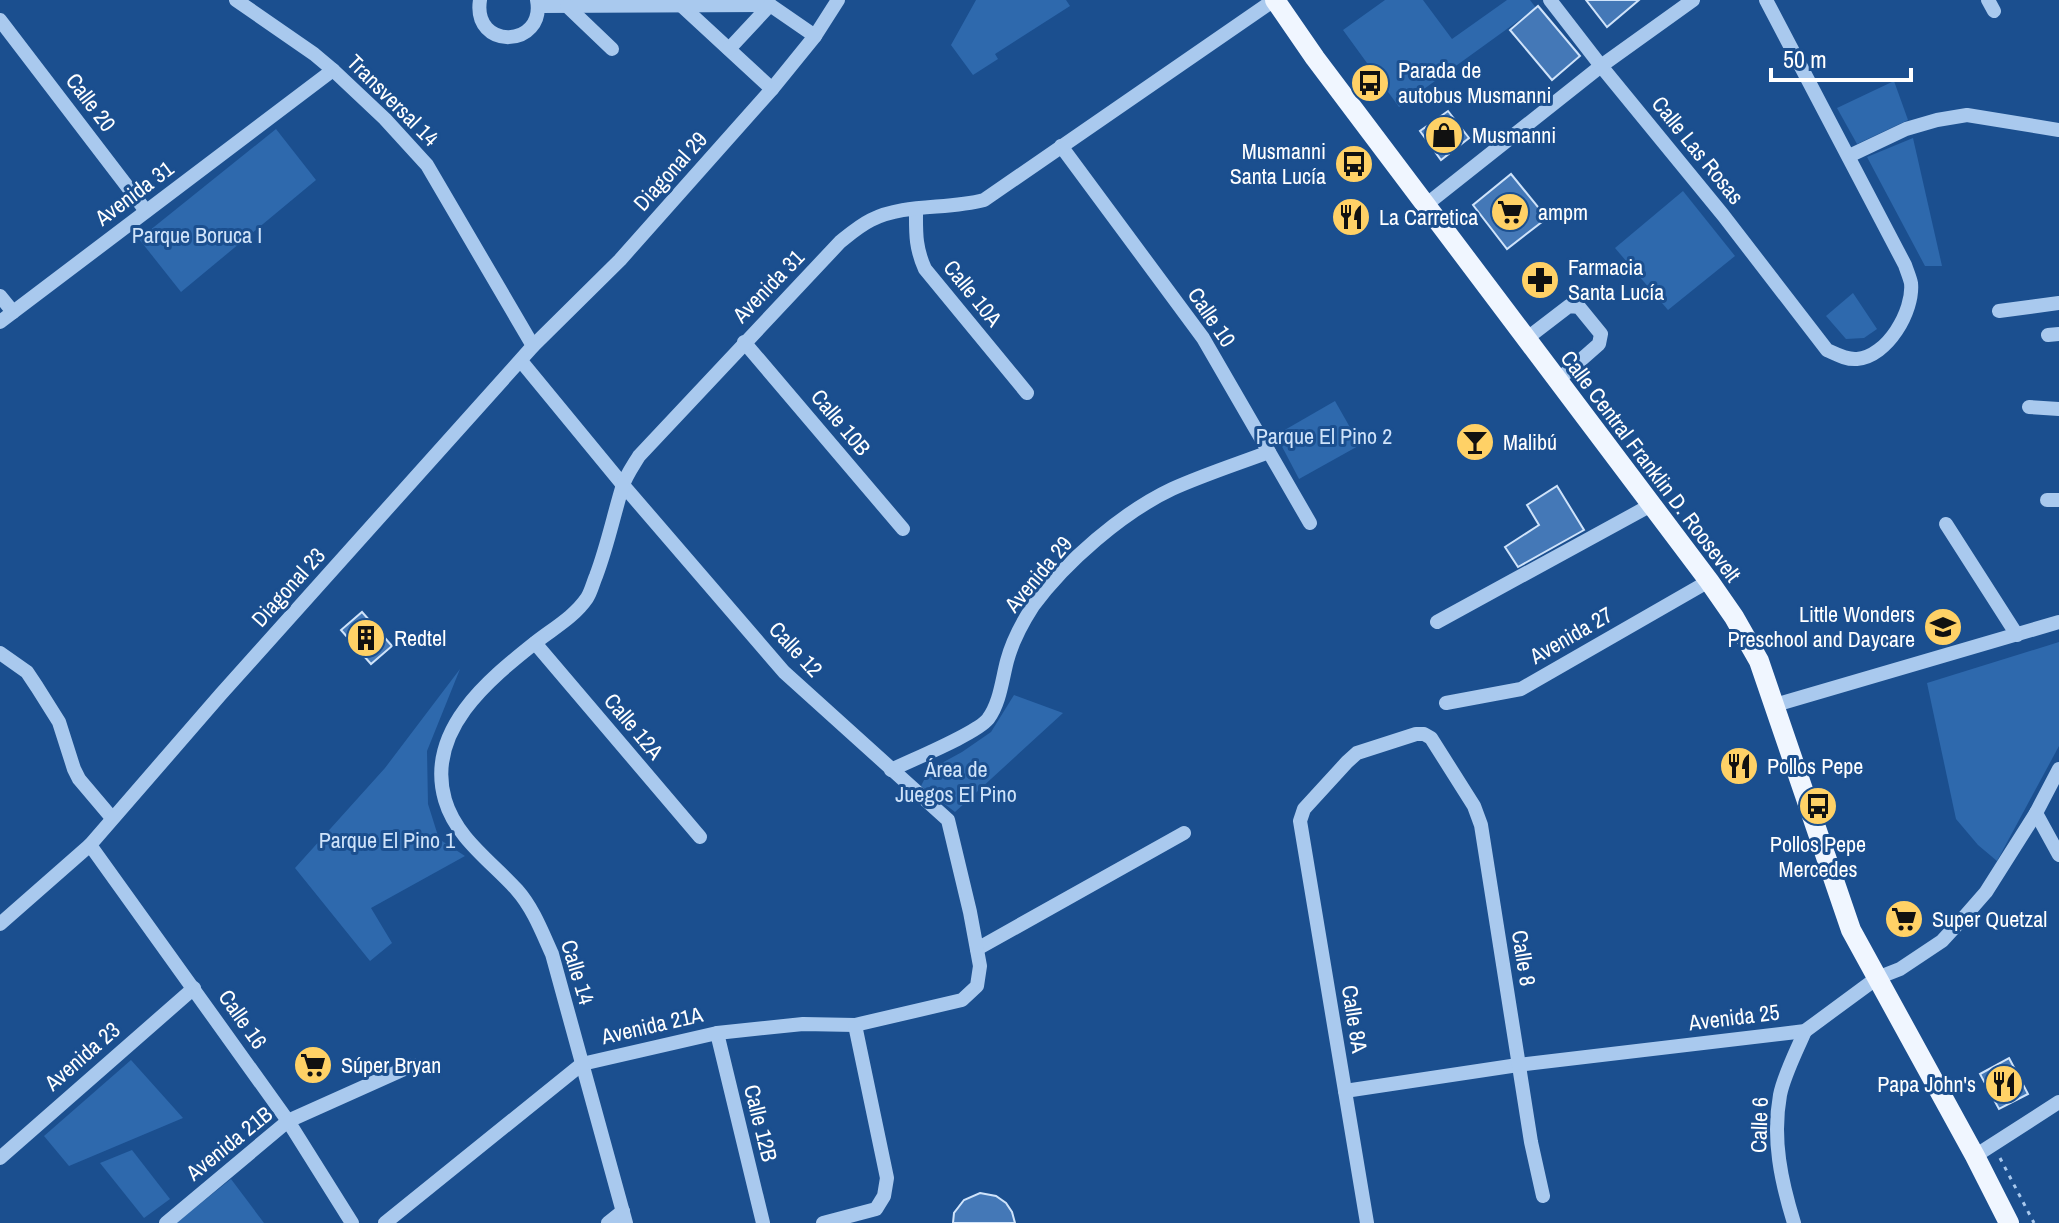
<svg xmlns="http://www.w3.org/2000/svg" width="2059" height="1223" font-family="'Archivo Narrow',sans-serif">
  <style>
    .green { fill: #2e69ad }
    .building { fill: #4478b7; stroke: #cfe3fa; stroke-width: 2 }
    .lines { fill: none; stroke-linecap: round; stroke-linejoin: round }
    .path { stroke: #a9c9ee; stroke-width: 3; stroke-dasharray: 4 6; stroke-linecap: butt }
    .minor { stroke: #a9c9ee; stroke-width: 14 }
    .major { stroke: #f0f6ff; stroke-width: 20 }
    .labels { text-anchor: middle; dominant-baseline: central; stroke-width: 6; stroke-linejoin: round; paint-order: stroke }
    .poi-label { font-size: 22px; fill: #fff; stroke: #1b4f8f; text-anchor: start }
    .street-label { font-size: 22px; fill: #fff; stroke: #1b4f8f }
    .park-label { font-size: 22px; fill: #cfe3fa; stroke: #1b4f8f }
  </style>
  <rect width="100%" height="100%" fill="#1b4f8f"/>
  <g class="green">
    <polygon points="976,0 1066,0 1070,6 995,54 998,59 973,75 951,45"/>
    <polygon points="1385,0 1423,0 1452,39 1507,0 1530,0 1536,8 1399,107 1343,30"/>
    <polygon points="1894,81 1908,120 1857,144 1837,108"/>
    <polygon points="276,129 316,180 181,292 139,239"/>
    <polygon points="1913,138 1942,266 1925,266 1867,157"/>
    <polygon points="1683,191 1735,256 1668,310 1615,248"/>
    <polygon points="1853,293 1877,329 1864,338 1846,339 1826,316"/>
    <polygon points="1335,401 1360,445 1299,479 1276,435"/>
    <polygon points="2059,642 2059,746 1997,861 1978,845 1956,819 1927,683"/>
    <polygon points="460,669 427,751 428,804 439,839 465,856 371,908 392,943 370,961 295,868 385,768"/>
    <polygon points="1014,695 1063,713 955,812 921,786 929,770 962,752 991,732"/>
    <polygon points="131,1060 183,1118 69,1166 44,1136"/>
    <polygon points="132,1150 170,1199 144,1218 100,1163"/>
    <polygon points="231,1179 264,1223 176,1223"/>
  </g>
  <g class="building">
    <polygon points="1586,0 1639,0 1607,27"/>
    <polygon points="1538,6 1580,56 1552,80 1510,30"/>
    <polygon points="1448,111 1469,138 1441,160 1420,131"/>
    <polygon points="1511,174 1547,218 1507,249 1473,205"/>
    <polygon points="1557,486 1584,530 1518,567 1505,547 1539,525 1527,505"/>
    <polygon points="362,612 392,646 371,664 341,630"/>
    <polygon points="314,1048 326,1074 312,1082 298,1055"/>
    <polygon points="2009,1058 2028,1094 1999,1109 1980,1074"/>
    <polygon points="980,1193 996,1196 1006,1203 1012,1212 1015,1223 953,1223 954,1213 964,1200"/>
  </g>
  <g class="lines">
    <polyline class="path" points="2000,1158 2034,1223"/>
    <g class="minor">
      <polyline points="236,0 314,54 333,70 385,119 427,165 533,346"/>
      <path d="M480,0C472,51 546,48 537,0"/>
      <path d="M1550,0L1601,66L1723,215L1827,350C1836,354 1846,360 1857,359C1887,357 1914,311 1911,283C1910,278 1907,271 1905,265L1766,0"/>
      <polyline points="1988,0 1994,11"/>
      <polyline points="681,5 772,89"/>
      <polyline points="539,6 770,5 815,36"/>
      <polyline points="567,6 612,49"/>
      <polyline points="0,20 146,211"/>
      <polyline points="729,49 770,5"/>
      <polyline points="1061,146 1203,338 1310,523"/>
      <polyline points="1849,156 1906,129 1937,120 1967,115 2059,130"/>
      <polyline points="1427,204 1601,66 1693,0"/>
      <path d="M916,209C916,232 915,247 925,269L1027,393"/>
      <polyline points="0,296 13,312"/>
      <polyline points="1999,311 2059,303"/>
      <polyline points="0,322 333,70"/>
      <polyline points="2048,335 2059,334"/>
      <polyline points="1526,339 1569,306 1579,307 1601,334 1599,344 1557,381"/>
      <polyline points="744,342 903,529"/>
      <polyline points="2029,407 2059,409"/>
      <polyline points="2047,500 2059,500"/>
      <polyline points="1946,524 2017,635"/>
      <polyline points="1437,622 1651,505"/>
      <polyline points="535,643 700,837"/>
      <polyline points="0,653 27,672 37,687 59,722 74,769 79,779 112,818"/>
      <polyline points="1446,703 1521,689 1709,581"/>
      <polyline points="1775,705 2059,622"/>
      <path d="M891,770C911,760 976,734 988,719C1000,703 1002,680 1007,661C1012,642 1022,623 1033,606C1065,562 1123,512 1172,489C1203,475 1237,464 1269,452"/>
      <polyline points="2036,813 2059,855"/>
      <polyline points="90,845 288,1121 352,1223"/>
      <polyline points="0,924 90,845 221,694 533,346 620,260 772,89 815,36 838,0"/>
      <polyline points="977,949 1184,833"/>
      <polyline points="717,1033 763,1223"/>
      <polyline points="1345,1091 1518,1065 1805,1031 1877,978 1900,969 1942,941 1965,916 1986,892 2036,813 2059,769"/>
      <polyline points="1975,1156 2059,1102"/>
      <polyline points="0,1158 194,988"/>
      <polyline points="166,1223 288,1121 413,1065"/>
      <polyline points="385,1223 582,1064 717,1033 803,1024 855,1025 962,1000 977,986 980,966 970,912 948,820 784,672 623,485 521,361"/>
      <polyline points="608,1223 623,1211"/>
      <path d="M626,1223L552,954C542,932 533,908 517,890C492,862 456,838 445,800C425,731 488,680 536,642C554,628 574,617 587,598C591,592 593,583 596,576C607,547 613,518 622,488C625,477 633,466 639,456L840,242C850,234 859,226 871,220C905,203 947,210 984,200L1274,0"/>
      <polyline points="823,1223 876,1209 884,1196 887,1178 855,1025"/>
      <polyline points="1367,1223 1300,821 1304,809 1347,762 1357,753 1416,734 1424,734 1431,738 1474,806 1481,825 1531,1142 1543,1196"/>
      <path d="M1794,1223C1781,1181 1772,1139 1780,1095C1784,1075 1797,1050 1805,1031"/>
    </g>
    <polyline class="major" points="1275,0 1315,58 1709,581 1734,617 1759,661 1851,930 1975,1156 2009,1223"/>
  </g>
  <defs>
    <g id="bus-disc" transform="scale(2)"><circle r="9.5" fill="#ffd166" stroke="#1b4f8f"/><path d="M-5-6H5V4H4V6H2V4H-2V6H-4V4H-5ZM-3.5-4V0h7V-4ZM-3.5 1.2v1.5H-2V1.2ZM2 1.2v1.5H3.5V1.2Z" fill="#111"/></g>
    <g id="shop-disc" transform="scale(2)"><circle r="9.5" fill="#ffd166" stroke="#1b4f8f"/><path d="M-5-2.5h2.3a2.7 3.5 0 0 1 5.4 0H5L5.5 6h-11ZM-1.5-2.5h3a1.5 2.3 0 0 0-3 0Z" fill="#111"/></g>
    <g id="supermarket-disc" transform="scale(2)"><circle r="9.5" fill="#ffd166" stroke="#1b4f8f"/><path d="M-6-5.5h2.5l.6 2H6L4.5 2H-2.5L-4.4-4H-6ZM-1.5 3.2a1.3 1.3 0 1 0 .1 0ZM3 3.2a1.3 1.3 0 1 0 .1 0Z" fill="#111"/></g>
    <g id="restaurant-disc" transform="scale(2)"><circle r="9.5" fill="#ffd166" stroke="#1b4f8f"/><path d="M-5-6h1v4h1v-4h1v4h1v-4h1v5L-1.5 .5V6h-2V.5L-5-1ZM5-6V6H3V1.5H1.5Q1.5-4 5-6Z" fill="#111"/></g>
    <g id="pharmacy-disc" transform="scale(2)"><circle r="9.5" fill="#ffd166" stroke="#1b4f8f"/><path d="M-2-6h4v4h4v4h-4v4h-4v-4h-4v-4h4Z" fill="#111"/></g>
    <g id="bar-disc" transform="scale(2)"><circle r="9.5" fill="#ffd166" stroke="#1b4f8f"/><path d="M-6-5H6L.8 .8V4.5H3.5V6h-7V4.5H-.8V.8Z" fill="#111"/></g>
    <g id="school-disc" transform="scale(2)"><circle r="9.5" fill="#ffd166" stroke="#1b4f8f"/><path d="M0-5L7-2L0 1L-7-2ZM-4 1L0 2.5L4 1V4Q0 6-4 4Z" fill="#111"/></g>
    <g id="building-disc" transform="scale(2)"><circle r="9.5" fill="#ffd166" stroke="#1b4f8f"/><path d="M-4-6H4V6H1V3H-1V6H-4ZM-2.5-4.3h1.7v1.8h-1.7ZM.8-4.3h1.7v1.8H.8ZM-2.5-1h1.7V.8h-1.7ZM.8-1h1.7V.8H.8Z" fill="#111"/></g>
  </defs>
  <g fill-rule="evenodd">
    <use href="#bus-disc" x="1370" y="83"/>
    <use href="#shop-disc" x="1444" y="135"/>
    <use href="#bus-disc" x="1354" y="164"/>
    <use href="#supermarket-disc" x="1510" y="212"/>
    <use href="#restaurant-disc" x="1351" y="217"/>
    <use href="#pharmacy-disc" x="1540" y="280"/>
    <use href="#bar-disc" x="1475" y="442"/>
    <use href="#school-disc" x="1943" y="627"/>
    <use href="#building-disc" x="366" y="638"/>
    <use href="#restaurant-disc" x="1739" y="766"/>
    <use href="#bus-disc" x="1818" y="806"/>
    <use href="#supermarket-disc" x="1904" y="919"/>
    <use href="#supermarket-disc" x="313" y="1065"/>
    <use href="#restaurant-disc" x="2004" y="1084"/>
  </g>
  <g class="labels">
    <g class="poi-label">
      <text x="1398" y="70">Parada de<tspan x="1398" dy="25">autobus Musmanni</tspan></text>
      <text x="1472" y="135">Musmanni</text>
      <text x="1326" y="151" text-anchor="end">Musmanni<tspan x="1326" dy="25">Santa Lucía</tspan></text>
      <text x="1538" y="212">ampm</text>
      <text x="1379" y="217">La Carretica</text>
      <text x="1568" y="267">Farmacia<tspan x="1568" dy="25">Santa Lucía</tspan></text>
      <text x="1503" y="442">Malibú</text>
      <text x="1915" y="614" text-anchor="end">Little Wonders<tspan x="1915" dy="25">Preschool and Daycare</tspan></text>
      <text x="394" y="638">Redtel</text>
      <text x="1767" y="766">Pollos Pepe</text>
      <text x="1818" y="844" text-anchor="middle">Pollos Pepe<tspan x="1818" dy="25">Mercedes</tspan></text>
      <text x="1932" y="919">Super Quetzal</text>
      <text x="341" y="1065">Súper Bryan</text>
      <text x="1976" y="1084" text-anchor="end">Papa John's</text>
    </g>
    <g class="street-label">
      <text transform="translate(393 100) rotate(45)">Transversal 14</text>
      <text transform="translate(91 102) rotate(53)">Calle 20</text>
      <text transform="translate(1698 150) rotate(51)">Calle Las Rosas</text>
      <text transform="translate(670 171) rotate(-48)">Diagonal 29</text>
      <text transform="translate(134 193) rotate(-37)">Avenida 31</text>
      <text transform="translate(768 286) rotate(-46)">Avenida 31</text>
      <text transform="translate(973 293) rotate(51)">Calle 10A</text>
      <text transform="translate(1212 317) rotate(56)">Calle 10</text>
      <text transform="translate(841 422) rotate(50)">Calle 10B</text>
      <text transform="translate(1651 466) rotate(53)">Calle Central Franklin D. Roosevelt</text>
      <text transform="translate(1038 574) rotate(-50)">Avenida 29</text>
      <text transform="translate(288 587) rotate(-48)">Diagonal 23</text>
      <text transform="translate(1571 635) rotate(-30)">Avenida 27</text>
      <text transform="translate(796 649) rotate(47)">Calle 12</text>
      <text transform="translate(634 726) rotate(50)">Calle 12A</text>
      <text transform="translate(1524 958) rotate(81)">Calle 8</text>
      <text transform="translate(578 972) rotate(73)">Calle 14</text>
      <text transform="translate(1734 1017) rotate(-7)">Avenida 25</text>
      <text transform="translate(243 1019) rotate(55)">Calle 16</text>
      <text transform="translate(1355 1019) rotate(81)">Calle 8A</text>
      <text transform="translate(652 1025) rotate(-13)">Avenida 21A</text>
      <text transform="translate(82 1056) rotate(-41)">Avenida 23</text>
      <text transform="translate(761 1123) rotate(76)">Calle 12B</text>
      <text transform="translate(1759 1125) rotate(-88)">Calle 6</text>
      <text transform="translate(229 1143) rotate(-39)">Avenida 21B</text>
    </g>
    <g class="park-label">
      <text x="197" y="235">Parque Boruca I</text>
      <text x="1324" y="436">Parque El Pino 2</text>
      <text x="956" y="769">Área de<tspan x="956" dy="25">Juegos El Pino</tspan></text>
      <text x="387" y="840">Parque El Pino 1</text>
    </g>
  </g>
  <path d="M1771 68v12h140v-12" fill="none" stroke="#ffffff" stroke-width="4"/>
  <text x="1783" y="68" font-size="24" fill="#ffffff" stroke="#1b4f8f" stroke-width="6" paint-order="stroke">50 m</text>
</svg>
